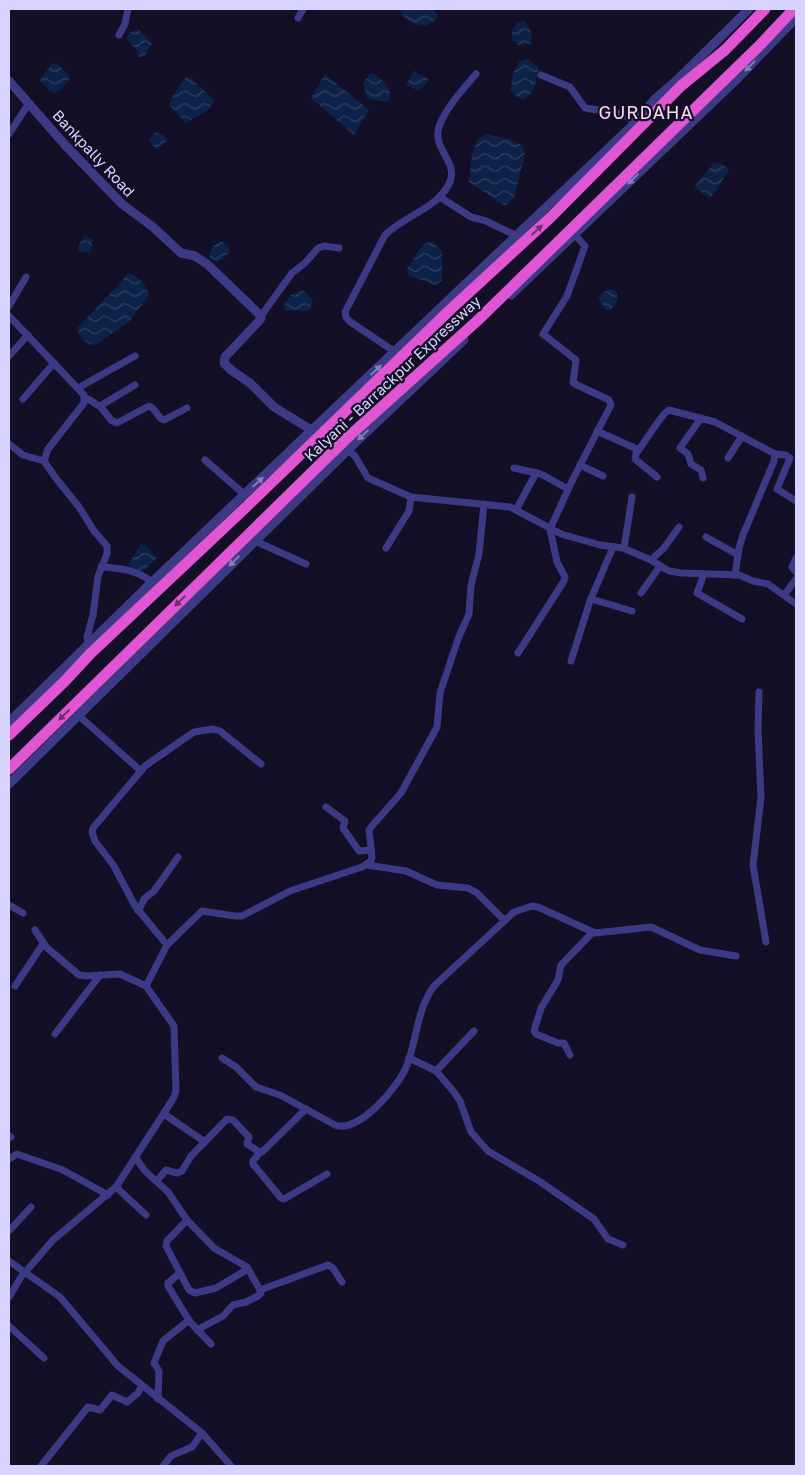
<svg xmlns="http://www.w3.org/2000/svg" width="805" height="1475" font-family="'Golos Text',sans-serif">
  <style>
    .water { fill: url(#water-waves) }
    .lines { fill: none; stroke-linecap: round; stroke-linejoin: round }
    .minor { stroke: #3d3a85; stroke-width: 7 }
    .tertiary { stroke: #3d3a85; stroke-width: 9 }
    .trunk { stroke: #e055d1; stroke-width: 11 }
    .oneway { fill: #837fbc }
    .oneway2 { fill: #6f2e73 }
    .labels { text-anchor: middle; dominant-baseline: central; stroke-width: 4.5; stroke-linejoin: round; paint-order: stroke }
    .street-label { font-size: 15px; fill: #d9d4ff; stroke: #130f26 }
    .quarter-label { font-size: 18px; letter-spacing: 1px; fill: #ffd6f0; stroke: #130f26 }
  </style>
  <defs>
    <pattern id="water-waves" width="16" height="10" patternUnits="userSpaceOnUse" patternTransform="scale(1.25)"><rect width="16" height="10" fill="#0c2248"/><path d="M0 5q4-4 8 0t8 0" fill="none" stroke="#2f4163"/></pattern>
  </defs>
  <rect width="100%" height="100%" fill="#130f26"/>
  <g class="water">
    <path d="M403,9H433L438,16C427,32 410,26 400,12Z"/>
    <path d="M524,20C530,28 533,34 531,44L519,45L512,40V30L517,23Z"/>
    <polygon points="138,29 152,43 145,56 138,57 137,50 126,38 131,32"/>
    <path d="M528,59L538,67C538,80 535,91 524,100L517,97L510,91L513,74L519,62Z"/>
    <path d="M56,63L70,76C69,84 61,89 55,93L49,90L40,80L51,65Z"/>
    <polygon points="414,71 428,79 428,82 419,91 406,85"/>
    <path d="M370,73C380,75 385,83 390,91L389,101H378L367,98L363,84Z"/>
    <polygon points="325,74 369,110 354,135 311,98"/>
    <polygon points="186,77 192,79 215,101 207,111 186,123 169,105 171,98"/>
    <polygon points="156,132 163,135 167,141 158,149 155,149 149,139"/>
    <polygon points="486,134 509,139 522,145 525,154 514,198 505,206 469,182 472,154 477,140"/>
    <polygon points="714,163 720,163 729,169 717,190 710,198 694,187"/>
    <polygon points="85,235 93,240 90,253 78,251 79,245"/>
    <path d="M222,241L228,245L230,252L223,259L215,263L209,256C211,248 213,244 222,241Z"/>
    <polygon points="432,242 442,251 442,280 436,285 409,276 407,269 424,243"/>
    <path d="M128,273C138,275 146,285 149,295L129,322L95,345C84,344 80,338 77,328L122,281Z"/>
    <polygon points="610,289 616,291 618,299 611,310 606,310 598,298 605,291"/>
    <polygon points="300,290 306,292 313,301 309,311 285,310 284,304 291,295"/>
    <polygon points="141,544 146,546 157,558 138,576 128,565"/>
  </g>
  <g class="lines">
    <g class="minor">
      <polyline points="298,18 303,9"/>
      <polyline points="119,35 125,24 128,9"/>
      <path d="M541,75L570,87L585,108C603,112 620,108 635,123"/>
      <polyline points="9,134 29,103"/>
      <polyline points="440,197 471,217 486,221 517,236"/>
      <polyline points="9,306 26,277"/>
      <polyline points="9,316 84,395 84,403 48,449 44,461 55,477 79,507 94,531 107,546 107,554 98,576 93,615 87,637 88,646"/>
      <polyline points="261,316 292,273 305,263 318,248 324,246 339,248"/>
      <path d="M395,352L349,321L346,317L345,312L385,235C403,217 432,210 446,189C463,165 435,153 438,131C441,113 464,88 476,74"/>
      <polyline points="9,356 28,335"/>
      <polyline points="78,388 135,356"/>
      <path d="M85,398C92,399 94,405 100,406L135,385"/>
      <polyline points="23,399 54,363"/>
      <path d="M100,406L111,420L117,423L149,406C156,408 157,418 164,420L187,408"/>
      <polyline points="701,418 680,448 688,454 691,464 701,470 703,478"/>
      <polyline points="597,431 637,449 635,459 657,477"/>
      <polyline points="9,444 23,455 44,461"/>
      <polyline points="348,450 355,456 368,478 411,497 510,507 561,534 600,545 623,548 651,560 669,571 681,573 739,575 753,581 768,584 796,604"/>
      <path d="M638,451C645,442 663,412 669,410L715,422L775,454L774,461L743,535L739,548L735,575"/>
      <polyline points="775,454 786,455 790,458 777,489 796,501"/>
      <polyline points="728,458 742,436"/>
      <polyline points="205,460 245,495"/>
      <polyline points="580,465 603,476"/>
      <polyline points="514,468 541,474 568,489"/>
      <polyline points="516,510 536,473"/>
      <polyline points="706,537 738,555"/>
      <polyline points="255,541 306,564"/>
      <polyline points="386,548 409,511 411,497"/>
      <polyline points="624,548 632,497"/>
      <polyline points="796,558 792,567 796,572"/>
      <polyline points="651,560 664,548 679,527"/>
      <path d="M101,567C120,568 137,570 152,582"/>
      <polyline points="704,574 697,593 742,619"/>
      <polyline points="641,593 660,566"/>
      <polyline points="785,594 796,579"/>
      <polyline points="591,599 632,611"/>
      <polyline points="518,653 564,581 565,577 557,562 550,529 572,481 611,405 609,400 573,383 576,360 543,334 567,296 585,246 575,235"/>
      <polyline points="571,661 590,601 613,547"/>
      <polyline points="759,692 758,730 761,797 753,865 766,942"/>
      <polyline points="78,715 141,771"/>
      <polyline points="326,807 345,821 343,828 359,851 371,850"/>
      <polyline points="367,865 406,871 437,885 468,888 477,893 504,920"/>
      <polyline points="9,905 23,913"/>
      <polyline points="138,911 145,898 154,891 178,857"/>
      <polyline points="35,930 46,947 79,975 86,976 120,974 146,986"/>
      <polyline points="167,945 135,906 114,866 95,841 92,832 93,828 145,766 194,732 213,729 220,731 261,764"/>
      <polyline points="15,986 43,944"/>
      <polyline points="55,1034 100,975"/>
      <polyline points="570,1055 564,1043 558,1043 536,1034 534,1031 541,1008 558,980 561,965 593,932"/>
      <path d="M222,1058L236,1067L256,1087L280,1095L335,1125C359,1134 400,1085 407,1065C417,1039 417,1009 434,986L514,912L532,906L538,907L595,933L651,927L700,950L736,956"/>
      <polyline points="409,1058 436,1071 454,1092 460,1101 471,1132 488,1151 539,1181 594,1219 608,1239 623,1245"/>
      <polyline points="436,1071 474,1031"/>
      <polyline points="164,1114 205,1142"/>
      <polyline points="9,1136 11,1137"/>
      <polyline points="260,1152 253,1161 253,1164 281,1198 284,1199 327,1174"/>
      <polyline points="135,1157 145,1171 168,1192 187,1220 214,1248 247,1267 260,1290 261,1293 258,1296 246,1302 233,1305 223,1316 197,1330"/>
      <polyline points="9,1159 17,1154 63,1170 108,1195"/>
      <polyline points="157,1181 166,1170 177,1173 182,1171 191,1156 227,1119 233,1120 249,1137 247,1144 258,1151 262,1152 306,1109"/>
      <polyline points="116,1187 146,1215"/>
      <polyline points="187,1220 167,1241 166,1246 189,1290 195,1293 216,1288 248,1269"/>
      <polyline points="9,1231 31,1207"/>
      <polyline points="9,1261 60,1297 118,1366 202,1433 231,1466"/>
      <polyline points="180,1273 168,1283 168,1286 190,1322 211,1344"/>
      <polyline points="260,1290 328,1265 333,1268 342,1282"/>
      <polyline points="9,1297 21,1277 53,1240 116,1187 173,1099 176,1091 174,1026 146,986 167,945 202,911 235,916 242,916 290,891 362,867 371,861 372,857 369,830 371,827 401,793 437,727 440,693 458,639 469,614 471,585 479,554 484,504"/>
      <polyline points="9,1326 44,1358"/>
      <polyline points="158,1399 159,1371 154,1363 163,1341 189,1320"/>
      <polyline points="41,1466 88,1407 100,1410 112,1395 127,1402 138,1393 142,1386"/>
      <polyline points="163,1466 171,1456 192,1447 202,1433"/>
    </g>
    <g class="tertiary">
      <polyline points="9,81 66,146 122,204 153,227 181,253 195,256 207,264 259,314 261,318 259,321 225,357 224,363 231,370 250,383 274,407 313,431"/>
      <polyline points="511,295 736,80 796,18"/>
      <polyline points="9,722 152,582 578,177 635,123 654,100 676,81 749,9"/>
      <polyline points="9,784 356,442 464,340"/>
    </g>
    <g class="trunk">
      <polyline points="9,735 65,681 90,654 244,509 451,309 551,217 681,86 725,50 765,9"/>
      <polyline points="9,769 348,437 477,321 759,46 794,9"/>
    </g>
  </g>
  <defs><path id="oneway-solid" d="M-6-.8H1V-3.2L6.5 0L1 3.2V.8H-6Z" transform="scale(1.25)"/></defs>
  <g class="oneway">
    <use href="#oneway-solid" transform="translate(750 66) rotate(134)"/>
    <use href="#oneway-solid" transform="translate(633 179) rotate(136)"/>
    <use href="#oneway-solid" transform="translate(376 370) rotate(-43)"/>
    <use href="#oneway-solid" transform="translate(363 435) rotate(137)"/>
    <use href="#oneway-solid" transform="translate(258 482) rotate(-43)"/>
    <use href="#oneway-solid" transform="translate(234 561) rotate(136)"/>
  </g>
  <g class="oneway2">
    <use href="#oneway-solid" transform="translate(537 230) rotate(-43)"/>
    <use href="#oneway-solid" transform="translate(180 601) rotate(136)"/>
    <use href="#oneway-solid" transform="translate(64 715) rotate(136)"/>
  </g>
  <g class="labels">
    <g class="street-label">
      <text transform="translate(94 153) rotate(47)">Bankpally Road</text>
      <text transform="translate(392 378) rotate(-43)">Kalyani - Barrackpur Expressway</text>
    </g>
    <g class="quarter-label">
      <text x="646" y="112">GURDAHA</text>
    </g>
  </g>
  <rect width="805" height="1475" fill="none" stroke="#d9d4ff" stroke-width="20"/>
</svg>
